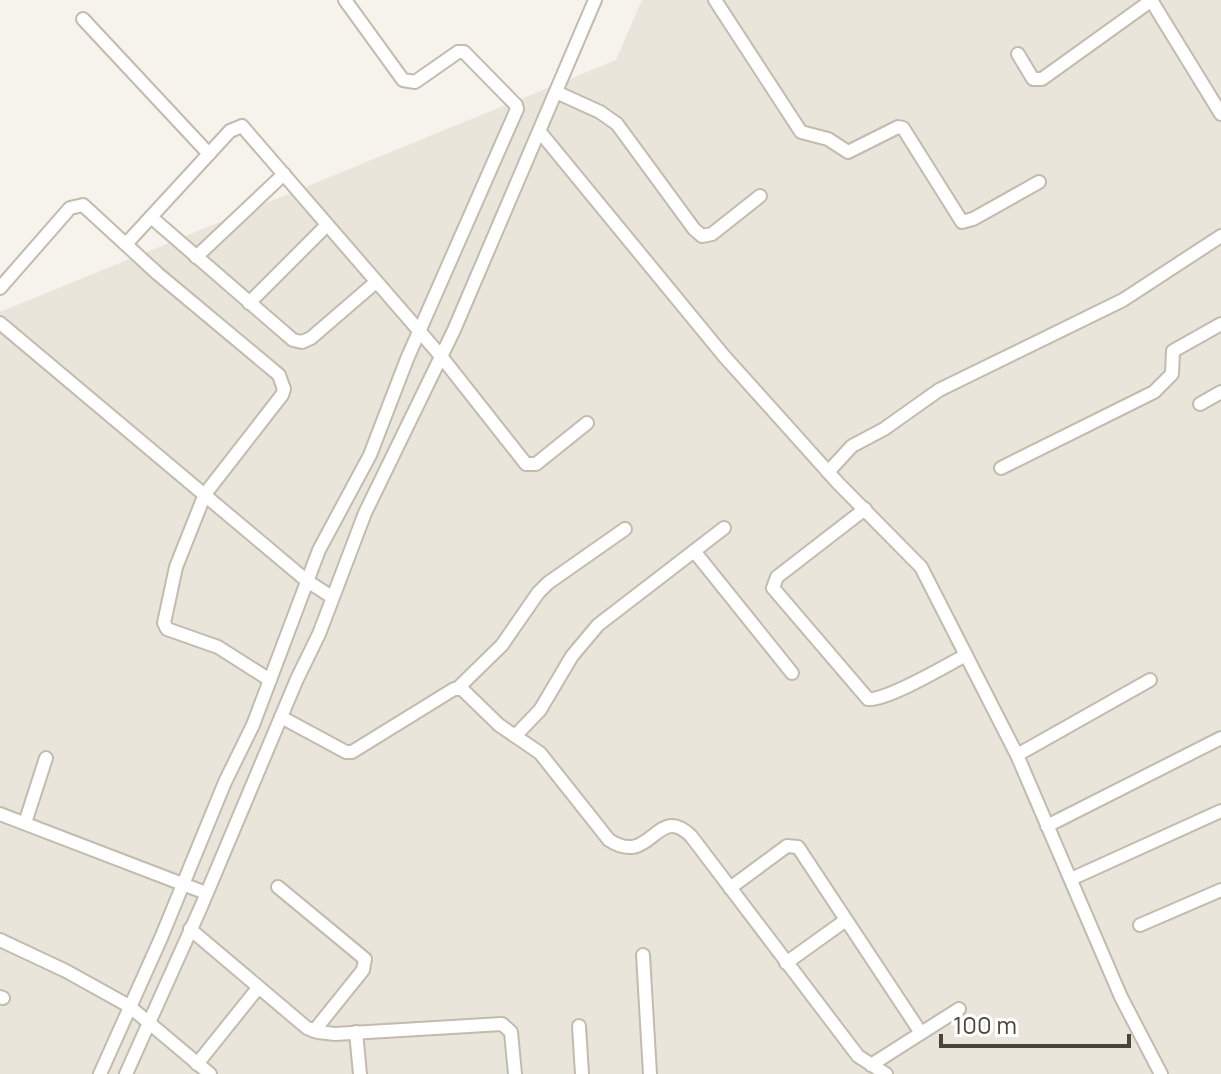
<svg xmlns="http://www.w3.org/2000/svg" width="1221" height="1074" font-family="Manrope,sans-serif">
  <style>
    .residential { fill: #eae5da }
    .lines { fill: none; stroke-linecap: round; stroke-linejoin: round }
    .minor-casing { stroke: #c2bbae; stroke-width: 16 }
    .minor { stroke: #fff; stroke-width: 12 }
  </style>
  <rect width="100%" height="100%" fill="#f6f3ec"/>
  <polygon class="residential" points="642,0 1221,0 1221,1074 0,1074 0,312 616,60"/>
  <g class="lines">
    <g class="minor-casing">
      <g id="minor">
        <polyline points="715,0 801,132 828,139 848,152 898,127 903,128 962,222 973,219 1039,182"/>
        <polyline points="1151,0 1221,114"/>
        <polyline points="83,19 209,154"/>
        <polyline points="1018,54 1033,79 1042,79 1152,0"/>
        <polyline points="556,92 600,112 617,124 694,229 702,236 712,234 760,196"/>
        <polyline points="540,132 724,356 838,483 921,567 1017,755 1121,997 1161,1074"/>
        <polyline points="151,217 293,340 302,342 311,338 376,282"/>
        <polyline points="126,244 230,131 242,126 440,355 526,464 536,464 587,423"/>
        <polyline points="196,257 284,174"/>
        <polyline points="0,288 70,208 83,205 158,274 279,375 284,389 282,395 205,494 176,567 164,623 167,629 218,647 270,680"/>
        <polyline points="249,303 327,225"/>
        <polyline points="0,323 307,581 332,597"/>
        <polyline points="1200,404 1221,392"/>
        <polyline points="1001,468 1154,392 1172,374 1173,351 1221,324"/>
        <polyline points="828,472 852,446 884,429 939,390 1123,300 1221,236"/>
        <path d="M865,509L777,577L773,588L868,699C887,701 947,665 966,655"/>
        <polyline points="694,551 792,673"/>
        <polyline points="458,688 502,645 538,593 548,583 625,529"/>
        <path d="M281,717L346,752H352L454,689H462L499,725L540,753L609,840C652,868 656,802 691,836L858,1056L886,1074"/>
        <polyline points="515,736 540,710 572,656 598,625 724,528"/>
        <polyline points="1017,755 1150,680"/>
        <polyline points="0,814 206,893"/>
        <polyline points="25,823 46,758"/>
        <polyline points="1047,826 1221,738"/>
        <polyline points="1071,879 1221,811"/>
        <polyline points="278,887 365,959 363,970 314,1031"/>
        <polyline points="730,888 787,846 798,847 921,1033"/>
        <polyline points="1140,925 1221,890"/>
        <polyline points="190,929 307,1028 318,1032 335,1034 502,1024 511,1032 515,1074"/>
        <polyline points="0,940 66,971 129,1006 210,1074"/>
        <polyline points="643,955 650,1074"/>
        <polyline points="786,963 846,920"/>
        <polyline points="0,997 3,998"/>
        <polyline points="579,1026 582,1074"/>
        <polyline points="356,1032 360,1074"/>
        <polyline points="197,1064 258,988"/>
        <polyline points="871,1065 959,1009"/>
        <polyline points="100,1074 161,938 225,782 253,725 319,550 370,455 407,359 517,109 516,105 464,52 458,52 415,82 403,80 345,0"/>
        <polyline points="126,1074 201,907 297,679 319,634 365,513 454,330 595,0"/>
      </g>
    </g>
    <use href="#minor" class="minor"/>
  </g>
  <path d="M941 1034v12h188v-12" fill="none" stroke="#4b4439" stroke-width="4"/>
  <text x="953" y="1034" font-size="24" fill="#4b4439" stroke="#ffffff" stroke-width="6" paint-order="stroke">100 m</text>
</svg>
